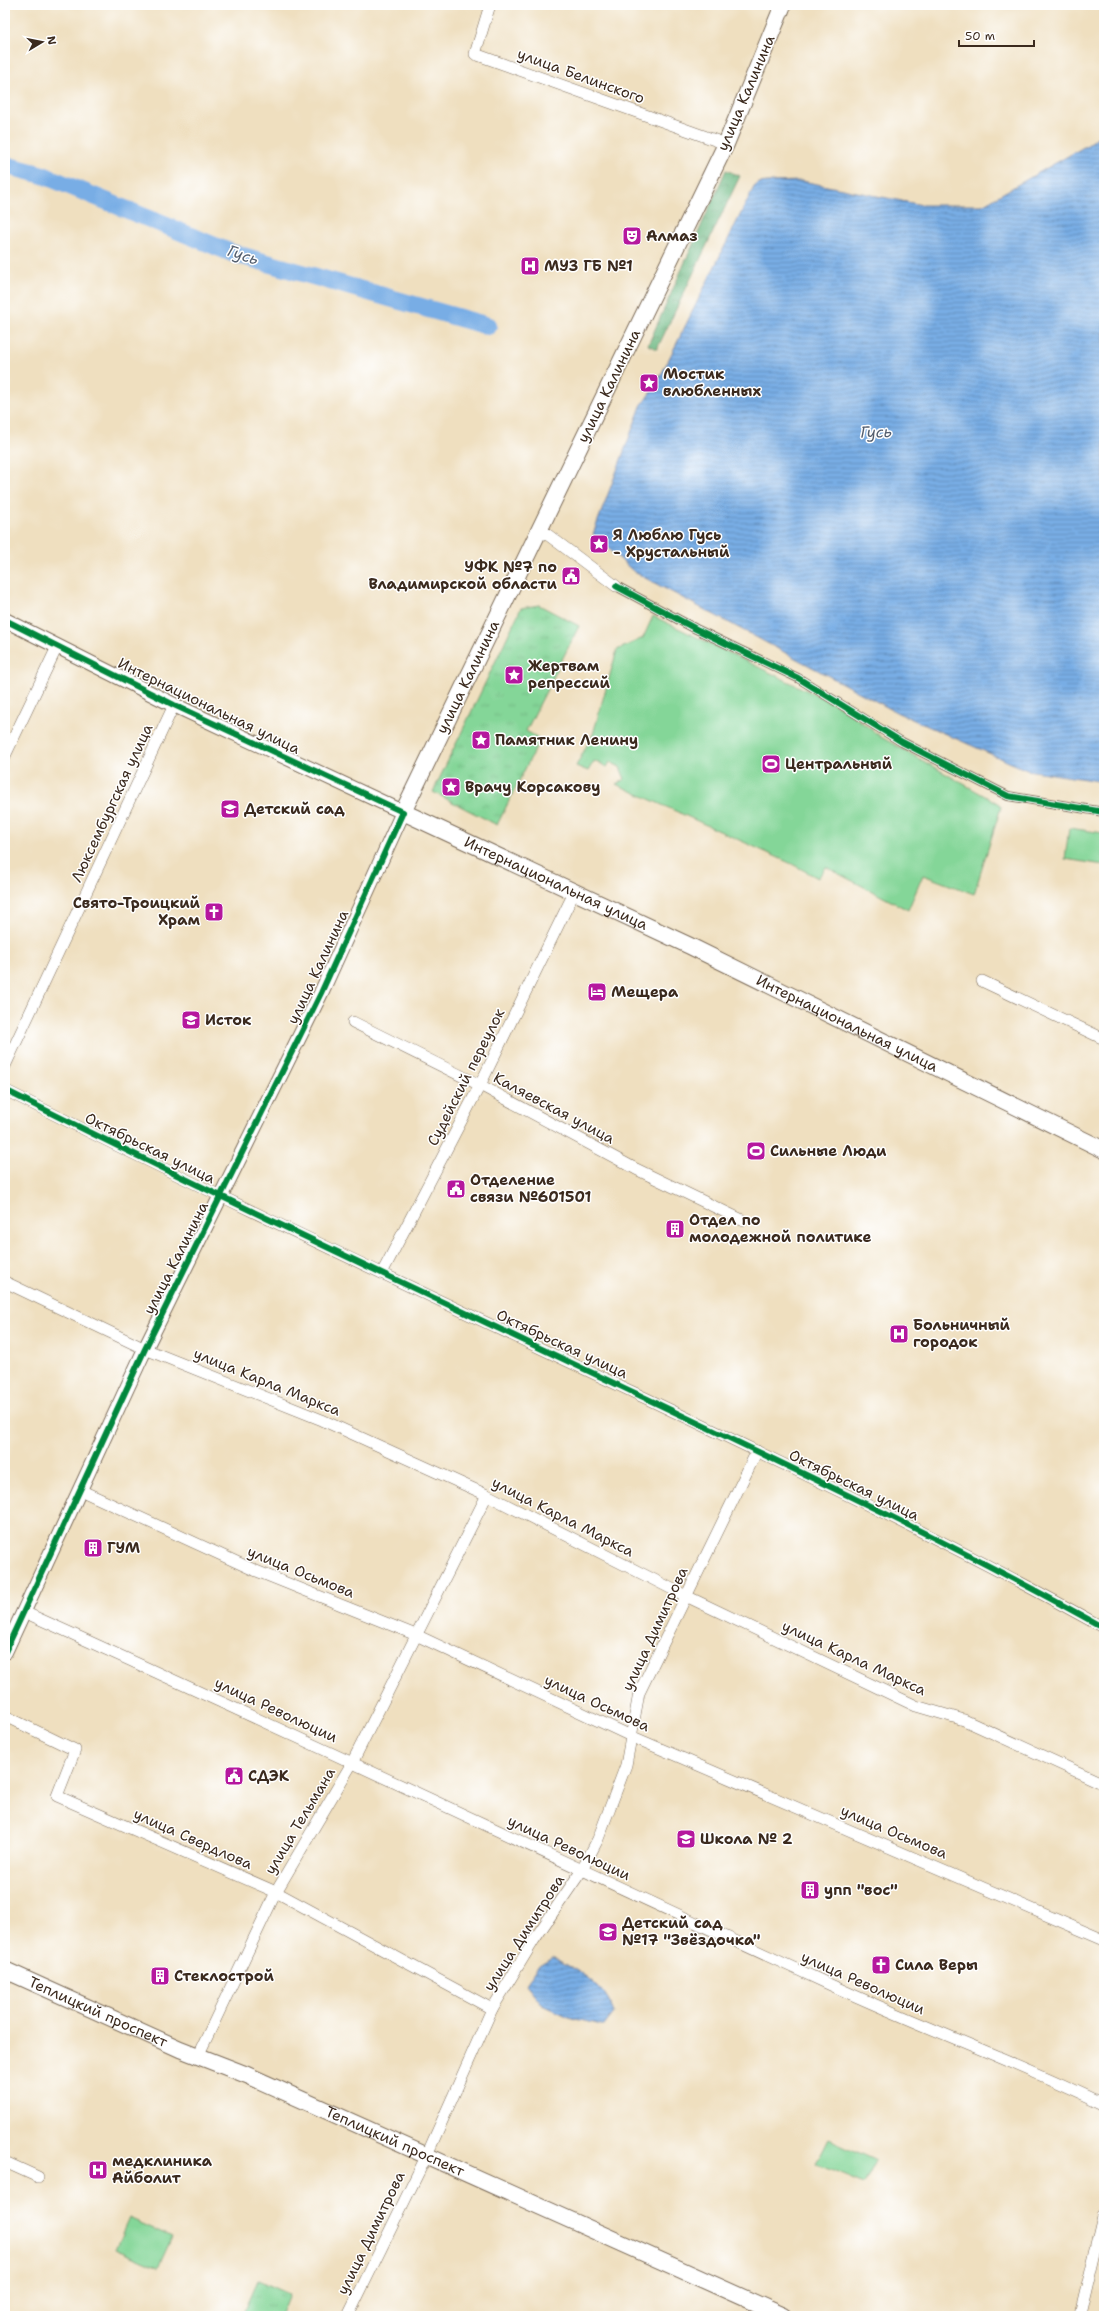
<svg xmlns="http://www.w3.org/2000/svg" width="1109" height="2321" font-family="'Shantell Sans',sans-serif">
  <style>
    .forest { fill: url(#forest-crowns); stroke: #53704f }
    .park { fill: url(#park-tufts); stroke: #60805b }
    .pitch { fill: #84d698; stroke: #60805b }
    .water { fill: url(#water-rules); stroke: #5a6c82 }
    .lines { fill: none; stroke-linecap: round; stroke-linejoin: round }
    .river { stroke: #78ade5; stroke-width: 18 }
    .pedestrian-casing { stroke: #7a6956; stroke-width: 10 }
    .minor-casing { stroke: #7a6956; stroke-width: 12 }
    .tertiary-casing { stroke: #7a6956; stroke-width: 16 }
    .secondary-casing { stroke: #7a6956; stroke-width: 18 }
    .pedestrian { stroke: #fff; stroke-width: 8 }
    .minor { stroke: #fff; stroke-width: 11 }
    .tertiary { stroke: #fff; stroke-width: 14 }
    .secondary { stroke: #fff; stroke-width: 16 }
    .cycleway-casing { stroke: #fff; stroke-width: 8 }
    .cycleway { stroke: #00873e; stroke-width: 6 }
    .labels { text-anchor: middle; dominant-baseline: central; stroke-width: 3; stroke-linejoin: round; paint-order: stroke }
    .street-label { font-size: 15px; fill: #3b2a1e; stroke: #fff }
    .poi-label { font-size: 15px; font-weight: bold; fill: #3b2a1e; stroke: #fff; text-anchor: start }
    .water-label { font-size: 16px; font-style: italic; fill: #535e6e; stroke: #fff }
  </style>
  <defs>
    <pattern id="forest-crowns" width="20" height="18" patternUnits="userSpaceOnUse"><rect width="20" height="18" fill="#6bb780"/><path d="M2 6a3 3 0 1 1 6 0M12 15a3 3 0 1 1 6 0" fill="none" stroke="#599568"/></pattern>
    <pattern id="park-tufts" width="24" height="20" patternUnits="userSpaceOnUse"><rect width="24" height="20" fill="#84d698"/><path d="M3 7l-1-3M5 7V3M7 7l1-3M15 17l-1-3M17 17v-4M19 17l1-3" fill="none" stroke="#73b883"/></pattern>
    <pattern id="water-rules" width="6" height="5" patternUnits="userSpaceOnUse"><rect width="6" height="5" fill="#78ade5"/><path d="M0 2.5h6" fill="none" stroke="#648db9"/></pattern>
  </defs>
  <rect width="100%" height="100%" fill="#fff"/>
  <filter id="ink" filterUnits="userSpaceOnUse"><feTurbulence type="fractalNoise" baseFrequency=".025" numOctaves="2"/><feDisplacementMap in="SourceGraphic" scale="8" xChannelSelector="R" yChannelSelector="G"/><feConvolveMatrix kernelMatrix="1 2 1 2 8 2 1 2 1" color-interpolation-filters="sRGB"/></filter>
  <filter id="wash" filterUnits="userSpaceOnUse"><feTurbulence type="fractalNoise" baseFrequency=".012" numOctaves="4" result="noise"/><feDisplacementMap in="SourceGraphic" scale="16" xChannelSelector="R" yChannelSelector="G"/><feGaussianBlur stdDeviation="0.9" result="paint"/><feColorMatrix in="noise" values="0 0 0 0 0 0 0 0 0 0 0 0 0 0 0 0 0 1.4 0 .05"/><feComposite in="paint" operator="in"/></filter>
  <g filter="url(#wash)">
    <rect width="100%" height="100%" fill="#efdfbf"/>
    <polygon class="forest" points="726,170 740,176 657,349 648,345"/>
    <g class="park">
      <polygon points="539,605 579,626 526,731 540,739 497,825 433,792 521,608"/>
      <polygon points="258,2280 289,2294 280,2316 242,2316"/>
    </g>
    <g class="pitch">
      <polygon points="653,616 843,708 881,737 999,804 1001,807 974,894 923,875 908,910 826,867 818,878 792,864 616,784 625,779 620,767 610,762 607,767 594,761 588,771 576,766 593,734 617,650 643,638"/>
      <polygon points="1069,828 1104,833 1104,865 1065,859"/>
      <polygon points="829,2139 876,2161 864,2184 816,2164"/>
      <polygon points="129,2218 172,2237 158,2268 115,2249"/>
    </g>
    <g class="water">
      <polygon points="1104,131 1104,782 1027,770 898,713 634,572 593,534 641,406 657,383 754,187 759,183 768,182 802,181 922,205 982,205 1089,144"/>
      <path d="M552,1957C578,1971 604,1983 614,2013L604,2026L569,2017L543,2005L526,1984L539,1965Z"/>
    </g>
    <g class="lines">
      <polyline class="river" points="5,165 43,175 232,253 488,326"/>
    </g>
  </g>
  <g filter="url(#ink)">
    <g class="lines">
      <g class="pedestrian-casing">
        <polyline id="pedestrian" points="616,586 696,629 798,678 902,742 1008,796 1104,812"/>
      </g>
      <g class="minor-casing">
        <g id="minor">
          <polyline points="490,5 475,54 726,144"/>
          <polyline points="540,529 616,586"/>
          <polyline points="5,756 57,647"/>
          <polyline points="982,981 1104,1039"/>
          <polyline points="353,1022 480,1085 636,1169 742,1220"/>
          <polyline points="5,1066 174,705"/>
          <path d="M5,1090C214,1195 426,1294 637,1394C794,1469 952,1543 1104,1628"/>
          <polyline points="382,1273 480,1085 574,893"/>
          <polyline points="5,1282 145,1349 322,1420 487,1495 686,1596 916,1706 964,1720 1104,1784"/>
          <polyline points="80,1490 254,1570 416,1635 633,1737 1104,1940"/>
          <path d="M24,1612C290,1732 554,1858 820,1980C914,2024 1011,2059 1104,2104"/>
          <polyline points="5,1716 75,1750 57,1796 276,1892 492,2009"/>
          <polyline points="198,2056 276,1892 352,1763 487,1495"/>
          <polyline points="5,2162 38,2177"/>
          <polyline points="348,2316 426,2157 492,2009 534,1940 582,1870 598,1839 626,1765 639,1693 757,1451"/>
          <polyline points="1080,2316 1104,2215"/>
        </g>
      </g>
      <g class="tertiary-casing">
        <polyline id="tertiary" points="5,620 174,705 403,812 321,993 145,1349 5,1652"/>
      </g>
      <g class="secondary-casing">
        <g id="secondary">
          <path id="s1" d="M783,5L726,144L403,812L690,946L1104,1150"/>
          <path id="s2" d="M5,1970L180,2049L247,2075L784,2316"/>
        </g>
      </g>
      <use href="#pedestrian" class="pedestrian"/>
      <use href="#minor" class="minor"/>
      <use href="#tertiary" class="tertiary"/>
      <use href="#secondary" class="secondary"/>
      <g class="cycleway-casing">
        <g id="cycleway">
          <polyline points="616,586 696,629 798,678 902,742 1008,796 1104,812"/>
          <polyline points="5,620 174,705 403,812 321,993 145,1349 5,1652"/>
          <path d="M5,1090C214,1195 426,1294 637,1394C794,1469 952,1543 1104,1628"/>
        </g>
      </g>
      <use href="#cycleway" class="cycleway"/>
    </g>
  </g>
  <defs>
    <g id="theatre-square" transform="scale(1)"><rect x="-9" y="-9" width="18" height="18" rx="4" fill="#b5179e" stroke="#fff"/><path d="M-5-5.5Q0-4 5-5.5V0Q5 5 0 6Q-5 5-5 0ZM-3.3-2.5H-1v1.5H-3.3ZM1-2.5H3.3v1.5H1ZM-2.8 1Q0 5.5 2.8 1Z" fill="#fff"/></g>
    <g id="hospital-square" transform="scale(1)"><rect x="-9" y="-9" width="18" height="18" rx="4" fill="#b5179e" stroke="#fff"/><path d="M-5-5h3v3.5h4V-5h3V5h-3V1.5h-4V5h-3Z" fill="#fff"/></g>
    <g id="sight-square" transform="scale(1)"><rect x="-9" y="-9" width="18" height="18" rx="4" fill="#b5179e" stroke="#fff"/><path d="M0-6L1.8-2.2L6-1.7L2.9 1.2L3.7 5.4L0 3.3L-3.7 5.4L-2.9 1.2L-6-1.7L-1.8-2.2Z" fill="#fff"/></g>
    <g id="civic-square" transform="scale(1)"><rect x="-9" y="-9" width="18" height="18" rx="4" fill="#b5179e" stroke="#fff"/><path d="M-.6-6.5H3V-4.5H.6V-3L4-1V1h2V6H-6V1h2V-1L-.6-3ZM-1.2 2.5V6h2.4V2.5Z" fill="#fff"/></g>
    <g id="stadium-square" transform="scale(1)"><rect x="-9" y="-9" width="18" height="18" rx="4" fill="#b5179e" stroke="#fff"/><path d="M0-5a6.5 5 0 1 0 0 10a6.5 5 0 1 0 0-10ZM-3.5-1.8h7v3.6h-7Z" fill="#fff"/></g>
    <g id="school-square" transform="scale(1)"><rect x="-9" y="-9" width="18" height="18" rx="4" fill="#b5179e" stroke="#fff"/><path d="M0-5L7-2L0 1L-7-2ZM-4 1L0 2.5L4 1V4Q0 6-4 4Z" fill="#fff"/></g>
    <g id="church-square" transform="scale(1)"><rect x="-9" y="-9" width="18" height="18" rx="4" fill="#b5179e" stroke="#fff"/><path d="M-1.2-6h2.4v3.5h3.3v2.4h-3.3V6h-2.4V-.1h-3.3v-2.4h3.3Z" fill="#fff"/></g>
    <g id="hotel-square" transform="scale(1)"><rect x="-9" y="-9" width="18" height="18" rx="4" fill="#b5179e" stroke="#fff"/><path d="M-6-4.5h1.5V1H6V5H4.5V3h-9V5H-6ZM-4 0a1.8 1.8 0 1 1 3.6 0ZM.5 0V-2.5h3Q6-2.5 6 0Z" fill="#fff"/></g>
    <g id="building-square" transform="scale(1)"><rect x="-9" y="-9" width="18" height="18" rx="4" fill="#b5179e" stroke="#fff"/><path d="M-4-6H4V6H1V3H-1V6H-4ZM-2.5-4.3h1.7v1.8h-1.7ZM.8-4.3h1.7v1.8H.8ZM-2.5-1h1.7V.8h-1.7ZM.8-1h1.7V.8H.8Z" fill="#fff"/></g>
  </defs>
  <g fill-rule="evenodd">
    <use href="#theatre-square" x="632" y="236"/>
    <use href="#hospital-square" x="530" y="266"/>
    <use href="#sight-square" x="649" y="383"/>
    <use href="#sight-square" x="599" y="544"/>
    <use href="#civic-square" x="571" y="576"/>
    <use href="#sight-square" x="514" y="675"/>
    <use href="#sight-square" x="481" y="740"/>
    <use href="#stadium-square" x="771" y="764"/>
    <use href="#sight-square" x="451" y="787"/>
    <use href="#school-square" x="230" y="809"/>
    <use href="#church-square" x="214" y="912"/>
    <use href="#hotel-square" x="597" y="992"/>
    <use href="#school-square" x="191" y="1020"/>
    <use href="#stadium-square" x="756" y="1151"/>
    <use href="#civic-square" x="456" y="1189"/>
    <use href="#building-square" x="675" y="1229"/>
    <use href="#hospital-square" x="899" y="1334"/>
    <use href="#building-square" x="93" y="1548"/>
    <use href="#civic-square" x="234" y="1776"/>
    <use href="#school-square" x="686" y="1839"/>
    <use href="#building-square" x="810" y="1890"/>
    <use href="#school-square" x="608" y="1932"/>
    <use href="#church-square" x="881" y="1965"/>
    <use href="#building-square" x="160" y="1976"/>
    <use href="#hospital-square" x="98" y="2170"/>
  </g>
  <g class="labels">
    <g class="street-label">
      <text transform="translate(581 76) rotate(20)">улица Белинского</text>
      <text transform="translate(746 93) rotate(-67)">улица Калинина</text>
      <text transform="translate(609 386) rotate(-64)">улица Калинина</text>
      <text transform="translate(468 677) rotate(-64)">улица Калинина</text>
      <text transform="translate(209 706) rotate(26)">Интернациональная улица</text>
      <text transform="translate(112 803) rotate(-65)">Люксембургская улица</text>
      <text stroke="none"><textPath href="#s1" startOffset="1061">Интернациональная улица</textPath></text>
      <text transform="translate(318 967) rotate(-65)">улица Калинина</text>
      <text stroke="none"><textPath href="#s1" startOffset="1384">Интернациональная улица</textPath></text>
      <text transform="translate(466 1077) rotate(-63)">Судейский переулок</text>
      <text transform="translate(554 1108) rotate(28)">Каляевская улица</text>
      <text transform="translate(150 1148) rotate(26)">Октябрьская улица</text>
      <text transform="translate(176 1258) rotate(-63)">улица Калинина</text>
      <text transform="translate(562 1344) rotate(25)">Октябрьская улица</text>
      <text transform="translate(267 1382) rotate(22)">улица Карла Маркса</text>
      <text transform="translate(854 1485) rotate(26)">Октябрьская улица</text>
      <text transform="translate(563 1517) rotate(27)">улица Карла Маркса</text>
      <text transform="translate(301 1572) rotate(22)">улица Осьмова</text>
      <text transform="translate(655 1629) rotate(-65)">улица Димитрова</text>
      <text transform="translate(854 1658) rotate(25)">улица Карла Маркса</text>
      <text transform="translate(597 1703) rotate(25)">улица Осьмова</text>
      <text transform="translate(276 1710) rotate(25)">улица Революции</text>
      <text transform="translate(300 1821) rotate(-59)">улица Тельмана</text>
      <text transform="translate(894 1832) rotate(23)">улица Осьмова</text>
      <text transform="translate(193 1839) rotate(24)">улица Свердлова</text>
      <text transform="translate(569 1848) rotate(25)">улица Революции</text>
      <text transform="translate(524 1933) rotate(-57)">улица Димитрова</text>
      <text transform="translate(863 1983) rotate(24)">улица Революции</text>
      <text stroke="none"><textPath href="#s2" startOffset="102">Теплицкий проспект</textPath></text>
      <text stroke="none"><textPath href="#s2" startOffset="426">Теплицкий проспект</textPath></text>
      <text transform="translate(371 2233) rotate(-64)">улица Димитрова</text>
    </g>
    <g class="poi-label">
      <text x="646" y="236">Алмаз</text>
      <text x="544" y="266">МУЗ ГБ №1</text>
      <text x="663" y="374">Мостик<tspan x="663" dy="17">влюбленных</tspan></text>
      <text x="613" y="535">Я Люблю Гусь<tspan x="613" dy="17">- Хрустальный</tspan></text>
      <text x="557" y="567" text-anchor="end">УФК №7 по<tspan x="557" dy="17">Владимирской области</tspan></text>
      <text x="528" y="666">Жертвам<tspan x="528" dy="17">репрессий</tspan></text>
      <text x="495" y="740">Памятник Ленину</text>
      <text x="785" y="764">Центральный</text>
      <text x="465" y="787">Врачу Корсакову</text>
      <text x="244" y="809">Детский сад</text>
      <text x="200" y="903" text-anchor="end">Свято-Троицкий<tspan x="200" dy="17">Храм</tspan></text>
      <text x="611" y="992">Мещера</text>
      <text x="205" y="1020">Исток</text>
      <text x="770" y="1151">Сильные Люди</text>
      <text x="470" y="1180">Отделение<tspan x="470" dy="17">связи №601501</tspan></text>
      <text x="689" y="1220">Отдел по<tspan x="689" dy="17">молодежной политике</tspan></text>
      <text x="913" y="1325">Больничный<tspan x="913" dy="17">городок</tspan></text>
      <text x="107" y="1548">ГУМ</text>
      <text x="248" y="1776">СДЭК</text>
      <text x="700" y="1839">Школа № 2</text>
      <text x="824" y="1890">упп "вос"</text>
      <text x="622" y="1923">Детский сад<tspan x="622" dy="17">№17 "Звёздочка"</tspan></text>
      <text x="895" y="1965">Сила Веры</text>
      <text x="174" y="1976">Стеклострой</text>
      <text x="112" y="2161">медклиника<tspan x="112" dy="17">Айболит</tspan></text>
    </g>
    <g class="water-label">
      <text transform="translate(243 255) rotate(18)">Гусь</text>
      <text transform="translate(876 432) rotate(-1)">Гусь</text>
    </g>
  </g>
  <rect width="1109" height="2321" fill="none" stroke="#fff" stroke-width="20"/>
  <g transform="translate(42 42) rotate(80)" stroke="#ffffff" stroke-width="3" paint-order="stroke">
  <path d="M0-3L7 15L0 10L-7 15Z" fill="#3b2a1e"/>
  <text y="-6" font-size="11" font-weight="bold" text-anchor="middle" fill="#3b2a1e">N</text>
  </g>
  <path d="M959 40v6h75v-6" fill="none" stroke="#3b2a1e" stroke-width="2"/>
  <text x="965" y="40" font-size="12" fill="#3b2a1e" stroke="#ffffff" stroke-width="3" paint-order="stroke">50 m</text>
</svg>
